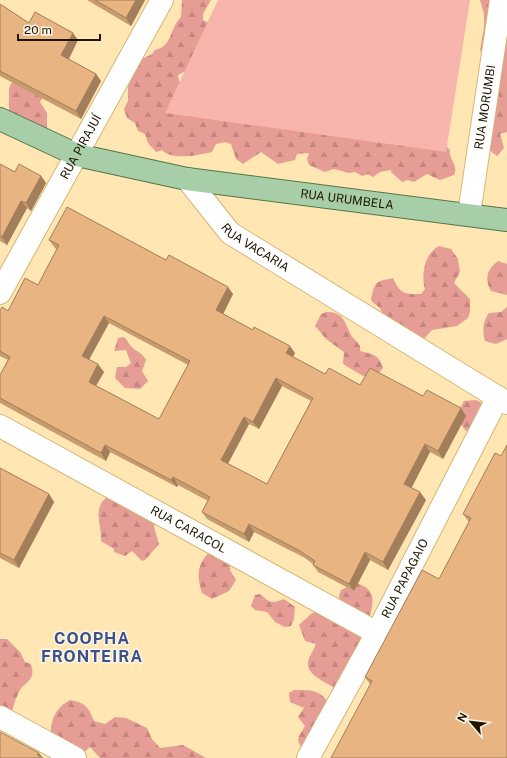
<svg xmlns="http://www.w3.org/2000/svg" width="507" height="758" font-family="'Public Sans',sans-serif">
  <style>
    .forest { fill: url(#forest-firs) }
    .pitch { fill: #f8b5ae }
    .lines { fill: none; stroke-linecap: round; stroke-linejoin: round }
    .minor-casing { stroke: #d4b675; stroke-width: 24 }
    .major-casing { stroke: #517749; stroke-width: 24 }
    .minor { stroke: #fff; stroke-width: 22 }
    .major { stroke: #a7cea9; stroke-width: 22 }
    .wall { fill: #c89b6f; fill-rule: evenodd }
    .shaded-wall { fill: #a27e5a }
    .building { fill: #e8b481; stroke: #a27e5a; fill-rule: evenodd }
    .labels { text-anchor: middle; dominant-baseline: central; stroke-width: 3; stroke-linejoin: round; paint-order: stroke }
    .street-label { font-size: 12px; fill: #1f1400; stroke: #fcf6e9 }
    .district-label { font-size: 16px; font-weight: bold; letter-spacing: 1px; fill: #3a518c; stroke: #fcf6e9 }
  </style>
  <defs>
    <pattern id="forest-firs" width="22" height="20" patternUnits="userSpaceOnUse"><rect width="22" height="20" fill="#e69d95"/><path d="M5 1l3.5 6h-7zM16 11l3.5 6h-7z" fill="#c5867f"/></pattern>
  </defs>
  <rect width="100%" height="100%" fill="#ffe6b2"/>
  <g class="forest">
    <path d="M182,0H211L203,14V20L213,25L202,73L184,72L178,75L179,81L184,86L446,146L450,150C448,159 459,165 454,175L440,180L427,174L414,182L408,180L402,182L391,172V170L380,172L373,177L368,174L362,176L355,172L349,173L334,169L325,172L309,165L307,159L309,154L307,153L297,154L295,160L278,164L261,152L243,164L236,159L231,144L225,142L216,144L212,152C199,155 172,161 162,150L156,152L148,143L145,134L138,131L135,123L127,118L124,109L128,101V78L136,62L152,54L155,50C173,46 169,29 181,17Z"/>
    <polygon points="480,0 507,0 507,132 500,134 504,148 497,156 488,149 485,61 480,50 484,27 484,14"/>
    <polygon points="15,77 43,97 40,102 47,113 47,131 9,111 9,88"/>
    <path d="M439,246L451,249L458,259L460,272L454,283L470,299V312L468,318L457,326L432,330L424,339L381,321C384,307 379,309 371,300C375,280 376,282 393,278C400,294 404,294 421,294L425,289C421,275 424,254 439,246Z"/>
    <path d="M498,261L507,264V295L491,291C484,278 487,270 498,261Z"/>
    <path d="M507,307V339L496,344L485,341C482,331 483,321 489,313L501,312Z"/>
    <path d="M326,312C343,312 344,320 350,333C352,338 357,341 360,346V351C372,354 379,354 383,368L375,378L363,376L343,364L344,352L326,339L315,326L321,314Z"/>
    <path d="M124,337C128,340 128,344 132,347C137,352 143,353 146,360L142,371L148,381L140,389L125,388L115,378L117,367H126L131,363L126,350L114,351L118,338Z"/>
    <path d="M476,400L482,403L485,407L472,435C458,428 457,413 464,401Z"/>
    <path d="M109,493L155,521L154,527L159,544L145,560L142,561L132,551L125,556L114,552V549L101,541C102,529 95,515 101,504C103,500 107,498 109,493Z"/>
    <path d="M216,545L230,563V570L236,580L229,591L212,599L202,593C195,569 199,562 216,545Z"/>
    <path d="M356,583C378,589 373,604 369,620C368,625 369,631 367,635C359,653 345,671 335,688C327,683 309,676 308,665C307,659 314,650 316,644L305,641L299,625L312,613L340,607L339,596L341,590Z"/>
    <path d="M260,594C271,603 270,604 284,599L295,607L294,619L291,626L285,627L275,622L267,612L255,610L251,606L255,595Z"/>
    <path d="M0,639H7L20,652L25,662L31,664C37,682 23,681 18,694C14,702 12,711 10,719L0,723Z"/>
    <path d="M294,690C308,690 321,689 328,703L326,711L318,715L302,749L298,741L299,736L305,726L298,717L304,708L290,702L289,693Z"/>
    <path d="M70,700C84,702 89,707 94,721L105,724L115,717L126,718L147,728L152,739L160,748L183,745L206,758H100L90,747L81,755L49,748C52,726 49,712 70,700Z"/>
  </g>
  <polygon class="pitch" points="218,0 470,0 446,152 165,113"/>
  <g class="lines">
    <g class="minor-casing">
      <g id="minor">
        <path id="s1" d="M187,179L230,233L507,403"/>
        <path id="s2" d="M469,214L501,0"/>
        <path id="s3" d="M0,293L162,0"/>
        <path id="s4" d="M0,426L377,633"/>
        <polyline points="0,717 75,758"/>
        <path id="s5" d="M308,758L377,633L498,397"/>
      </g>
    </g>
    <g class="major-casing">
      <g id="major">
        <path id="s6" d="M0,119L77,155L187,179L507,220"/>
      </g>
    </g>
    <use href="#minor" class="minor"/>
    <use href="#major" class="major"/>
  </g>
  <g class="wall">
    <polygon points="87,0 145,0 131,26"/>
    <polygon points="0,4 29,23 78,40 68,59 96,74 101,81 81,119 0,76"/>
    <polygon points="0,164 15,172 41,176 46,183 31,211 27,208 7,245 0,241"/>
    <path d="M49,240L166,260L233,294L223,314L295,353L293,357L325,374L360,385L423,396L466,416L443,459L430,452L411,487L426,500L388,570L370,560L354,591L318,572L313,565V564L305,558L254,532L249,542L207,519L202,512L208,501L178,485L177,487L110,452L106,461L0,403V375L8,360L0,356V311H8L38,285L57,249L55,248ZM109,323L188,365L159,419L96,386L104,372L89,360ZM282,386L311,401L267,484L228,464L249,424L259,429Z"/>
    <polygon points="501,456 507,758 370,684 365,677 439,579 469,522 463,514"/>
    <polygon points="0,468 49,494 54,502 19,568 0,558"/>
  </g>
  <g class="shaded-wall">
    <polygon points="136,0 145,0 131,26 126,18"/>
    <polygon points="73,33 78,40 67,63 61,55"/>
    <polygon points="96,74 101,81 81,119 76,111"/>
    <polygon points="41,176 46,183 31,211 26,203"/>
    <polygon points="21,201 27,208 7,245 2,237"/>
    <polygon points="228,287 233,294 221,318 216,310"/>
    <polygon points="104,316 109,323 87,363 82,356"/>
    <polygon points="290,346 295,353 291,360 286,353"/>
    <polygon points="98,364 104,372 94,389 89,382"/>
    <polygon points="276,378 282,386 259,429 253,422"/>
    <polygon points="461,408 466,416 443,459 438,451"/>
    <polygon points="244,417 249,424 226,467 221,460"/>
    <polygon points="425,444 430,452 410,491 404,484"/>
    <polygon points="105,445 110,452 106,461 101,453"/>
    <polygon points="173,477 178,485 177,487 171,480"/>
    <polygon points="420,492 426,500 388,570 383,562"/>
    <polygon points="49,494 54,502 19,568 14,560"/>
    <polygon points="249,524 254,532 249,542 244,534"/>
    <polygon points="365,552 370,560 354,591 349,584"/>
    <polygon points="39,753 43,758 37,755"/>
  </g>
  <g class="building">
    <polygon points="95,0 136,0 126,18"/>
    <polygon points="0,4 29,23 35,12 73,33 61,55 96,74 76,111 0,71"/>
    <polygon points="0,164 15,172 19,164 41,176 26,203 21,201 2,237 0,236"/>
    <path d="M67,207L166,260L169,255L228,287L216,310L253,330L254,327L290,346L286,353L325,374L329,368L360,385L370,368L423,396L427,390L461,408L438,451L425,444L404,484L420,492L383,562L365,552L349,584L313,565L315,561L300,551L249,524L244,534L202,512L210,497L173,477L171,480L105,445L101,453L0,398V375L10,357L0,351V311L2,307L8,311L25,278L38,285L59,245L49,240ZM104,316L190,361L159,419L89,382L98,364L82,356ZM276,378L313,398L267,484L221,460L244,417L253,422Z"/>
    <polygon points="507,445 507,758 331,758 372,681 365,677 422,570 439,579 471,518 463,514 495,453 501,456"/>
    <polygon points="0,468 49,494 14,560 0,553"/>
    <polygon points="0,732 39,753 37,755 43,758 0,758"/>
  </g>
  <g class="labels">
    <g class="street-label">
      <text stroke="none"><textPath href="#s2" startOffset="108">RUA MORUMBI</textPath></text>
      <text stroke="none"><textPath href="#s3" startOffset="167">RUA PIRAJUÍ</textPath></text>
      <text stroke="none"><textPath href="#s6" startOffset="359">RUA URUMBELA</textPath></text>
      <text stroke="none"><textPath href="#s1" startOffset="98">RUA VACARIA</textPath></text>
      <text stroke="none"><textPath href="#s4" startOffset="215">RUA CARACOL</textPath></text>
      <text stroke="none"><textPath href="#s5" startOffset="204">RUA PAPAGAIO</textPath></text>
    </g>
    <g class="district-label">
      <text x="92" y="638">COOPHA<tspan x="92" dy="18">FRONTEIRA</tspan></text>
    </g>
  </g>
  <g transform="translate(471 722) rotate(298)" stroke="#fcf6e9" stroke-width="3" paint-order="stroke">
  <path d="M0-3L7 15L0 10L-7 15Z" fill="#1f1400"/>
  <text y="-6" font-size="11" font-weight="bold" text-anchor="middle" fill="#1f1400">N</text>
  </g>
  <path d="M18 34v6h82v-6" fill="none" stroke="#1f1400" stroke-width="2"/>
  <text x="24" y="34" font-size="12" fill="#1f1400" stroke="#fcf6e9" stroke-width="3" paint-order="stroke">20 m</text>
</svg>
